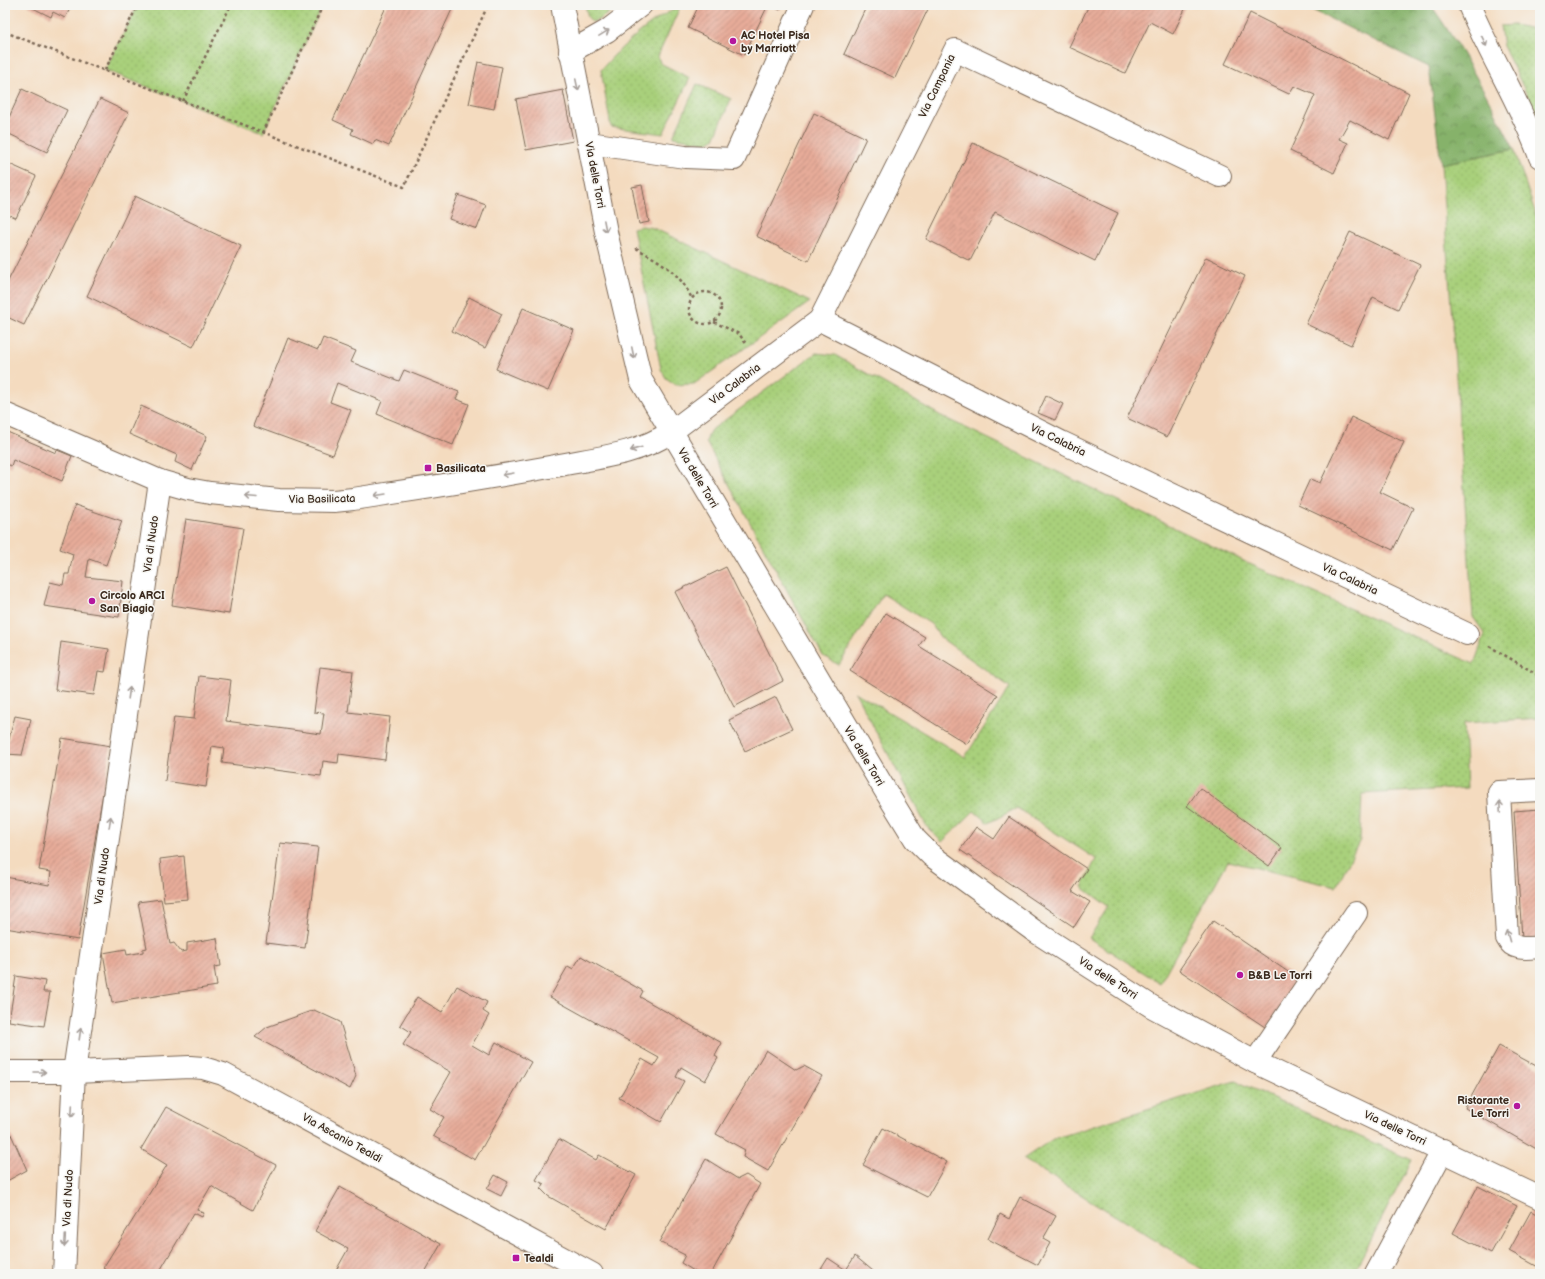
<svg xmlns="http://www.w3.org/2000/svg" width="1545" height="1279" font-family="'Balsamiq Sans',sans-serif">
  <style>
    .grass { fill: url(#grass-dots); stroke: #727d4c }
    .forest { fill: url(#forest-crowns); stroke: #606e44 }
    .building { fill: url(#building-hatch) }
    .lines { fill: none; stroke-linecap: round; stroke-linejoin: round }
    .minor-casing { stroke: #7c6856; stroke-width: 24 }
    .major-casing { stroke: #7c6856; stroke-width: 24 }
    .path { stroke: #7c6856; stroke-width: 2.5; stroke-dasharray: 3 3; stroke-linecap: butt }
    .minor { stroke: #fff; stroke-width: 22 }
    .major { stroke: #fff; stroke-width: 22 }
    .oneway { stroke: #a79f9a }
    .poi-dot { fill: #b5179e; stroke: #f6f6f2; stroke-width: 1.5 }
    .labels { text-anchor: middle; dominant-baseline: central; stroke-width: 3; stroke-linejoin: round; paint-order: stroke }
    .poi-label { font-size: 11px; font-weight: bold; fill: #3b2a1e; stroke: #f6f6f2; text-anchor: start }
    .street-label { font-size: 11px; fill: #3b2a1e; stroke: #f6f6f2 }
  </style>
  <defs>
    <pattern id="grass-dots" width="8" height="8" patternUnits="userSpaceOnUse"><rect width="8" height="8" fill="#a9d07b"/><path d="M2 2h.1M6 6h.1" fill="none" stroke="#92b36a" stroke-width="1.8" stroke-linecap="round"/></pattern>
    <pattern id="forest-crowns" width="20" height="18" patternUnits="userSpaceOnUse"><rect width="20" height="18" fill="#86b26b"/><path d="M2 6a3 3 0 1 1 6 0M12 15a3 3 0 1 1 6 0" fill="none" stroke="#6f9157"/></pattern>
    <pattern id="building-hatch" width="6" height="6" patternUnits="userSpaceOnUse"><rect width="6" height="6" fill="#e7ac9a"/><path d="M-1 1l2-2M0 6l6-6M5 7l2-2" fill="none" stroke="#bc8c7d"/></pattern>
  </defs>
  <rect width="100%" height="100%" fill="#f6f6f2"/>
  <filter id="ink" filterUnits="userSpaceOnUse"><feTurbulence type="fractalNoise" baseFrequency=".025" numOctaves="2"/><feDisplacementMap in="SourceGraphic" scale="8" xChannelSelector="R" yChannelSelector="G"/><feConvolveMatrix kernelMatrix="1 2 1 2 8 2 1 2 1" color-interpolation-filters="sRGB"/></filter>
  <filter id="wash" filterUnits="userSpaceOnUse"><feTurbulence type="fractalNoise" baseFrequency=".012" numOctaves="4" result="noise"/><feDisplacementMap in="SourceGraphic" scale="16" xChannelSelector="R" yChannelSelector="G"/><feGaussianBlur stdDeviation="0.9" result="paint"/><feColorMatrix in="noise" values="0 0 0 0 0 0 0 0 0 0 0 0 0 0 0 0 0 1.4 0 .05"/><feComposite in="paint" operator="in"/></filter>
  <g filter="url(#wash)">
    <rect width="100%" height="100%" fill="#f4dbbf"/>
    <g class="grass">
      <polygon points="138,5 323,5 263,133 105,70"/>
      <polygon points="585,5 619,5 599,20 592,22 588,17"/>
      <path d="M680,7L658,56L660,63L690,78L663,134L611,127L601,70C618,49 655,16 680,7Z"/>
      <polygon points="1514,25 1540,30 1540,121 1503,46 1500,26"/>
      <polygon points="697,84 731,99 714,139 707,143 673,137"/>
      <polygon points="1514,149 1540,227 1540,718 1464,723 1467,788 1362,794 1360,840 1336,887 1228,861 1160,983 1089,938 1109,907 1082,887 1096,859 1017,808 988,823 974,811 942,842 927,827 855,692 965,757 1010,687 941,638 931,624 883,594 839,665 823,656 706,442 710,431 816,353 835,355 943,417 1252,565 1474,664 1485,634 1473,617 1441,164"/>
      <polygon points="642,226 653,228 810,302 694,384 676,385 666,378 661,369 633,228"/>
      <polygon points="1235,1081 1412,1160 1353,1274 1210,1274 1023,1159 1053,1139"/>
    </g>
    <path class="forest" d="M1302,5H1431C1463,51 1489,98 1514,149L1441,164L1429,67Z"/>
    <g id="blocks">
      <g class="building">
        <polygon points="27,5 72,5 65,18 53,12 51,17"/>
        <polygon points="387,5 454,5 389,146 375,140 373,144 351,134 353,129 333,120"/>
        <polygon points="699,5 768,5 744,55 688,28"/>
        <polygon points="769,5 783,5 780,10"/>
        <polygon points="867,5 930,5 895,78 844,54"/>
        <polygon points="1089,5 1187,5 1173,34 1150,22 1125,73 1069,47"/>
        <polygon points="1250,13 1409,93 1389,140 1350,120 1339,139 1348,143 1334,173 1290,151 1315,95 1294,86 1289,94 1225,64"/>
        <polygon points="478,62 502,67 494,109 469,104"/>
        <polygon points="22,89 67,110 47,152 5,132 5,126"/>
        <polygon points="563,90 573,141 526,150 516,99"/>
        <polygon points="100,99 129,113 24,325 5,316 5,287"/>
        <polygon points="814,113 866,138 808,261 756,236"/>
        <polygon points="973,143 1118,213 1095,261 995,212 970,261 926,239"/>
        <polygon points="5,162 36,176 16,218 5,213"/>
        <polygon points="642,185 649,222 639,224 632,187"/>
        <polygon points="458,195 486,205 477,229 449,219"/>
        <polygon points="135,196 241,246 193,347 87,296"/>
        <polygon points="1350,232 1420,265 1398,309 1373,297 1351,345 1306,324"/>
        <polygon points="1206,257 1245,276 1167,437 1127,418"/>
        <polygon points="469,297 502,314 485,348 452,331"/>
        <polygon points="523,308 574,330 548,391 496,369"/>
        <polygon points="288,338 318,350 323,338 356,351 351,362 399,381 404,370 459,392 456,399 469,404 453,445 377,414 382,401 337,383 330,402 351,410 333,455 253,426"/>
        <polygon points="1046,396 1063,404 1055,420 1038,413"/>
        <polygon points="141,406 207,436 192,470 175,462 177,455 129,434"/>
        <polygon points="1351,417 1404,442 1380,492 1413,508 1393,550 1298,505 1310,479 1320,483"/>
        <polygon points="5,431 56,453 57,450 72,456 62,481 13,460 11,466 5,463"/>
        <polygon points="75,505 122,521 106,565 89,559 86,577 123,581 119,617 44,606 50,582 63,585 65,574 69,574 73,554 60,549"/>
        <polygon points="186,519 243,528 229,614 172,605"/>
        <polygon points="726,567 783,681 734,707 675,592"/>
        <polygon points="886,613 925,637 919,646 998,695 967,744 850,671"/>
        <polygon points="61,642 109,649 105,672 98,671 94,695 55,690"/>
        <polygon points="320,667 353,671 348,712 390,717 385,760 339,754 338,763 323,761 321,776 222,763 224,748 212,746 206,787 165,781 174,717 194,719 199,676 231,680 226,721 321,734 324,713 314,712"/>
        <polygon points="776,697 792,729 745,751 729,720"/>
        <polygon points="15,716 31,719 22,755 5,754"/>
        <polygon points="62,738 111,746 78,940 5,928 5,877 49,885 51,872 39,870"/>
        <polygon points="1200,788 1282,848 1269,866 1187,806"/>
        <polygon points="1540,809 1540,938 1522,939 1514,811"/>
        <polygon points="1009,817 1087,869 1072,891 1090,902 1074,927 960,850 976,827 994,839"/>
        <polygon points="280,843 318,847 305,948 266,943"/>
        <polygon points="184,856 188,899 164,901 160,859"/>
        <polygon points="161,899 170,944 174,943 181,952 187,951 187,943 217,938 221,966 214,967 217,986 112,1003 103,953 126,949 127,955 143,952 143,949 147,948 138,902"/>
        <polygon points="1213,921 1300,980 1268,1029 1179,970"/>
        <polygon points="581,956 643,991 640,997 722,1043 715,1056 718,1058 705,1081 681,1067 676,1077 684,1081 661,1122 619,1098 642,1059 654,1066 659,1058 550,997 568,966 573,969"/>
        <polygon points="16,976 45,981 43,992 50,992 44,1026 9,1021"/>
        <polygon points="457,986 487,1002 483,1011 489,1015 472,1045 489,1055 496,1042 531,1062 475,1160 433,1136 444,1117 430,1109 451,1072 403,1045 411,1032 400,1025 417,997 442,1012"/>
        <polygon points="314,1010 340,1022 356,1076 350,1089 255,1037 267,1027"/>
        <polygon points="1499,1046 1540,1068 1540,1151 1465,1108"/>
        <polygon points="766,1050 796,1070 804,1066 822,1076 768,1171 743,1157 745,1150 716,1134"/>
        <polygon points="166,1107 276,1165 253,1210 211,1186 197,1210 204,1213 202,1217 194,1213 161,1269 169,1274 104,1274 106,1270 103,1268 167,1165 141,1149"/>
        <polygon points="5,1121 27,1170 5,1182"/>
        <polygon points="883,1128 947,1162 927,1197 863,1165"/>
        <polygon points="559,1139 596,1160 599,1155 636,1175 606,1229 548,1196 541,1189 544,1184 536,1180"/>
        <polygon points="706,1159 738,1179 746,1175 760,1184 711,1274 699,1274 681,1263 685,1255 659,1242"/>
        <polygon points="495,1175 508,1182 501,1196 487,1189"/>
        <polygon points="1478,1186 1517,1206 1491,1253 1453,1233"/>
        <polygon points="340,1187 441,1244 424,1274 395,1274 391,1272 390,1274 334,1274 348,1249 315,1231"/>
        <polygon points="1020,1197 1056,1216 1043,1239 1050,1243 1038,1265 988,1239 1000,1214 1009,1219"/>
        <polygon points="1531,1211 1540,1216 1540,1268 1509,1251"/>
        <polygon points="855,1256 873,1271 872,1274 818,1274 828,1258 846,1270"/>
      </g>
    </g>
  </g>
  <g filter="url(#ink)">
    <use href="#blocks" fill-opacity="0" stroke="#7c6856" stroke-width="1"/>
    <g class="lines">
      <g class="minor-casing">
        <g id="minor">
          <polyline points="562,5 606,232 641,380 888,795 915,839 932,856 1033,930 1151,1006 1255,1062 1540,1198"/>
          <polyline points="570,52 607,31 641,5"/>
          <polyline points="589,143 685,157 734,159 803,5"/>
          <polyline points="820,320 955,50 1220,176"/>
          <path d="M5,414L160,481L188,489L210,493L279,500L334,501L353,499C421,489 488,478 555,466C594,458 637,455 671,432L820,320L1061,442L1467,634"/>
          <path d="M1540,790L1499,792L1507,938C1513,951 1528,948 1540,947"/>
          <polyline points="1255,1062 1356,913"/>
          <polyline points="5,1072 74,1072 190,1067 203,1068 223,1074 592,1274"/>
          <polyline points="64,1274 74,1072 160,481"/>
          <polyline points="1376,1274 1443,1150"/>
        </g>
      </g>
      <g class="major-casing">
        <path id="major" d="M1469,5C1490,56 1521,104 1540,157"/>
      </g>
      <g class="path">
        <polyline points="5,32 404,187 488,5"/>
        <polyline points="105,70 138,5"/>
        <polyline points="183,101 231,5"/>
        <polyline points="263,133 323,5"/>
        <path d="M636,248C662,263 679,271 692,299"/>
        <circle cx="705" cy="308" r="16"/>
        <polyline points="714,322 739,334 747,345"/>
        <polyline points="1489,646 1540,676"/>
      </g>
      <use href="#minor" class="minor"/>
      <use href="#major" class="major"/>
    </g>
    <defs><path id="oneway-shaft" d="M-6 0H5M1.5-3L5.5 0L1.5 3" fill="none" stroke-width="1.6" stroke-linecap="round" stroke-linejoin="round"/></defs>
    <g class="oneway">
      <use href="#oneway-shaft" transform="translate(604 33) rotate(-31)"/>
      <use href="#oneway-shaft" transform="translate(1484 41) rotate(65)"/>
      <use href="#oneway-shaft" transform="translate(577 85) rotate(78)"/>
      <use href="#oneway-shaft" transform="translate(605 226) rotate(79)"/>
      <use href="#oneway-shaft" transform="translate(633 353) rotate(78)"/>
      <use href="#oneway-shaft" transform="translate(636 449) rotate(164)"/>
      <use href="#oneway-shaft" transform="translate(508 474) rotate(170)"/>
      <use href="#oneway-shaft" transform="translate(380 495) rotate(171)"/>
      <use href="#oneway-shaft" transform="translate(251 497) rotate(-175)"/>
      <use href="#oneway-shaft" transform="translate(129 693) rotate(-82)"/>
      <use href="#oneway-shaft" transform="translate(1500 807) rotate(-93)"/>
      <use href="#oneway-shaft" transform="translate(110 822) rotate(-82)"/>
      <use href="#oneway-shaft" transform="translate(1508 936) rotate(-106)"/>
      <use href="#oneway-shaft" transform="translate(80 1034) rotate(-82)"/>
      <use href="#oneway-shaft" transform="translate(40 1072)"/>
      <use href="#oneway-shaft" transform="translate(72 1111) rotate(93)"/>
      <use href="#oneway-shaft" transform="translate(65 1241) rotate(93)"/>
    </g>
  </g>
  <g class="poi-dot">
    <circle cx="733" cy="41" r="4"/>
    <rect x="424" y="464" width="8" height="8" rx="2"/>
    <circle cx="92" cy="601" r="4"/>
    <circle cx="1240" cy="975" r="4"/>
    <circle cx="1517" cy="1106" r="4"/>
    <rect x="512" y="1254" width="8" height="8" rx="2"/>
  </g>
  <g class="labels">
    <g class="poi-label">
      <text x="741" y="35">AC Hotel Pisa<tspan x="741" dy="13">by Marriott</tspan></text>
      <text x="436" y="468">Basilicata</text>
      <text x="100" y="595">Circolo ARCI<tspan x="100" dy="13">San Biagio</tspan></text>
      <text x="1248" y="975">B&amp;B Le Torri</text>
      <text x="1509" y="1100" text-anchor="end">Ristorante<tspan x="1509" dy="13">Le Torri</tspan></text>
      <text x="524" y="1258">Tealdi</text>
    </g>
    <g class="street-label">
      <text transform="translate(937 86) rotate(-64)">Via Campania</text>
      <text transform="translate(595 175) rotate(79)">Via delle Torri</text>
      <text transform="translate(735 384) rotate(-37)">Via Calabria</text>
      <text transform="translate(1058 440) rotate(26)">Via Calabria</text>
      <text transform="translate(698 478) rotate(59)">Via delle Torri</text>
      <text transform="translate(322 499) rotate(-1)">Via Basilicata</text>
      <text transform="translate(151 544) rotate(-82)">Via di Nudo</text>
      <text transform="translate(1350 579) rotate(25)">Via Calabria</text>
      <text transform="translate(864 756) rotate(59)">Via delle Torri</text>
      <text transform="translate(102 876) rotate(-82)">Via di Nudo</text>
      <text transform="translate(1108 978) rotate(33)">Via delle Torri</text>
      <text transform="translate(1395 1128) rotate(25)">Via delle Torri</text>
      <text transform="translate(342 1138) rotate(29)">Via Ascanio Tealdi</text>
      <text transform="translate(68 1198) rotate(-87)">Via di Nudo</text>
    </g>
  </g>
  <rect width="1545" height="1279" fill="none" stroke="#f6f6f2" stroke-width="20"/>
</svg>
